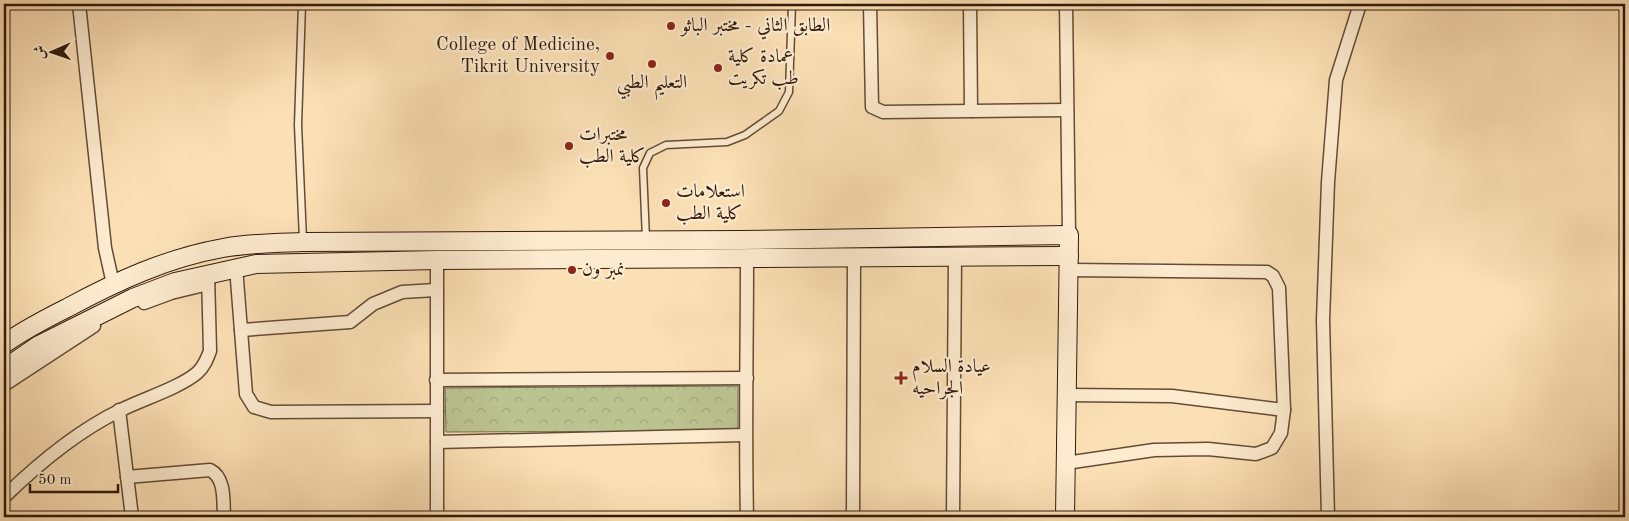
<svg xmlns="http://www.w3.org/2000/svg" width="1629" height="521" font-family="'Old Standard TT',Amiri,serif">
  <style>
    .park { fill: url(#park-crowns); stroke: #766e4e }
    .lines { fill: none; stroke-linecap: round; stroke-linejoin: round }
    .lane-casing { stroke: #634c36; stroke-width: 9 }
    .street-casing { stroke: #634c36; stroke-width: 15 }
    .secondary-casing { stroke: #301a0c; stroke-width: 20 }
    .lane { stroke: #fdebcf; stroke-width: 6 }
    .street { stroke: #fdebcf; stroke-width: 12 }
    .secondary { stroke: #fdebcf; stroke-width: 18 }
    .poi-dot { fill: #8f2418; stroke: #fdebcf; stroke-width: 2 }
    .labels { text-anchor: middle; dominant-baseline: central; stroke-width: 4.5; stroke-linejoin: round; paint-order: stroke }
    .poi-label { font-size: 19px; fill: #301a0c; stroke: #fdebcf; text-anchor: start }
  </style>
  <defs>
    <pattern id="park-crowns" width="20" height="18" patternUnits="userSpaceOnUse" patternTransform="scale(1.25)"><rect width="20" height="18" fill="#bbc390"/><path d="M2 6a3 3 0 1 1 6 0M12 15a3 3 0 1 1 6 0" fill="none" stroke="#a1a77b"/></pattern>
  </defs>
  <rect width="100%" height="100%" fill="#fce0b5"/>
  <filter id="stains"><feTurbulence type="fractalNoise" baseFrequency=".004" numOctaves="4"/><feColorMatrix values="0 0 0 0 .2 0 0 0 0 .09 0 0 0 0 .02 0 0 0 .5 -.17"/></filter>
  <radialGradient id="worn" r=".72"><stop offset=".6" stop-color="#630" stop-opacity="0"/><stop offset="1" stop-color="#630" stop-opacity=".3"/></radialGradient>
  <polygon class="park" points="738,386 738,431 446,432 445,388"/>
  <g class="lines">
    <g class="lane-casing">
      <g id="lane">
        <polyline points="302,4 298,125 303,240"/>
        <polyline points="646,239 643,168 650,153 666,145 727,142 745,135 779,111 789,92 792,4"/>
      </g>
    </g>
    <g class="street-casing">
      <g id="street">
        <polyline points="79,4 105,248 113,284"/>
        <polyline points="870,4 872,107 883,112 1067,110"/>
        <polyline points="970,4 971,111"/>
        <polyline points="1066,4 1069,235"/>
        <polyline points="437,260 437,517"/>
        <polyline points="236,267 246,394 254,407 271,412 437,411"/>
        <polyline points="144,303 171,293 208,284"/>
        <polyline points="241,330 350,322 373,304 402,292 436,290"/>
        <polyline points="436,380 747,378"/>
        <polyline points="4,385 94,326"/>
        <polyline points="1067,395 1172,396 1284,410"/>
        <polyline points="119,410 132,517"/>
        <polyline points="437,442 745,435"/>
        <polyline points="1066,463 1154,450 1208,449 1256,454 1272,448 1281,433 1284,410 1279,288 1273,276 1267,272 1069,270"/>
        <path d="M127,477L210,470C226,478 223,502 224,517"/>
        <path d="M4,497C39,463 77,431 121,410C143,399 179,388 197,373C204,367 207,359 210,351L208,274"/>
        <path d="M747,517C745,431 747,345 747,259"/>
        <polyline points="853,517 854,257"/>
        <polyline points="953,517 955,257"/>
        <polyline points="1328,517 1323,320 1328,182 1336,80 1360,4"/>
      </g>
    </g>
    <g class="secondary-casing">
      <g id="secondary">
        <path d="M4,344C24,330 45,319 67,308C117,281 167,258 223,248C250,243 277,243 303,242L743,240L1069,235L1065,517"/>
        <polyline points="4,369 39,345 133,298 175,282 256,264 437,260 1069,256"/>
      </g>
    </g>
    <use href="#lane" class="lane"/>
    <use href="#street" class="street"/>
    <use href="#secondary" class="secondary"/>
  </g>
  <g class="poi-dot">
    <circle cx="671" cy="26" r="5"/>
    <circle cx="610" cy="56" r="5"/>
    <circle cx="652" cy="64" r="5"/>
    <circle cx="718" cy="68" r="5"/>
    <circle cx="569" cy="146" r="5"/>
    <circle cx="666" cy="203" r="5"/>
    <circle cx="572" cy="270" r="5"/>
    <path d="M898.5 370.5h5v5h5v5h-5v5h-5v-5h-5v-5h5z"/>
  </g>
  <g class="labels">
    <g class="poi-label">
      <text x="681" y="26">الطابق الثاني - مختبر الباثو</text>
      <text x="600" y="45" text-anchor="end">College of Medicine,<tspan x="600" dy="22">Tikrit University</tspan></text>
      <text x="728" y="57">عمادة كلية<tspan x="728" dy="22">طب تكريت</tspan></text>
      <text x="652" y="83" text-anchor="middle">التعليم الطبي</text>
      <text x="579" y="135">مختبرات<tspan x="579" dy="22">كلية الطب</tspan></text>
      <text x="676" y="192">استعلامات<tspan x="676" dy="22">كلية الطب</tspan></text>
      <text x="582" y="270">نمبر ون</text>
      <text x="912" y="367">عيادة السلام<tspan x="912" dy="22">الجراحيه</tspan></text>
    </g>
  </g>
  <rect width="1629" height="521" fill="none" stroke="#fce0b5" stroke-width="20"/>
  <rect x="5" y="5" width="1619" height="511" fill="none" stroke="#301a0c" stroke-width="2.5"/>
  <rect x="10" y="10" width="1609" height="501" fill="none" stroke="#301a0c"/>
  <g transform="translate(52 52) rotate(268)" stroke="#fdebcf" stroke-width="4" paint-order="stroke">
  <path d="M0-4L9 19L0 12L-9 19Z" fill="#301a0c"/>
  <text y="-8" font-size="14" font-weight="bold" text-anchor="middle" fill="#301a0c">ش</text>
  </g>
  <path d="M30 484v8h88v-8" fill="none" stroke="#301a0c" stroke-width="2.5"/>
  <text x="38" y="484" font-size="15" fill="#301a0c" stroke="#fdebcf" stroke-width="4" paint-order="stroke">50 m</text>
  <rect width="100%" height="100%" filter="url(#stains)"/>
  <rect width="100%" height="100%" fill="url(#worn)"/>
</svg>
